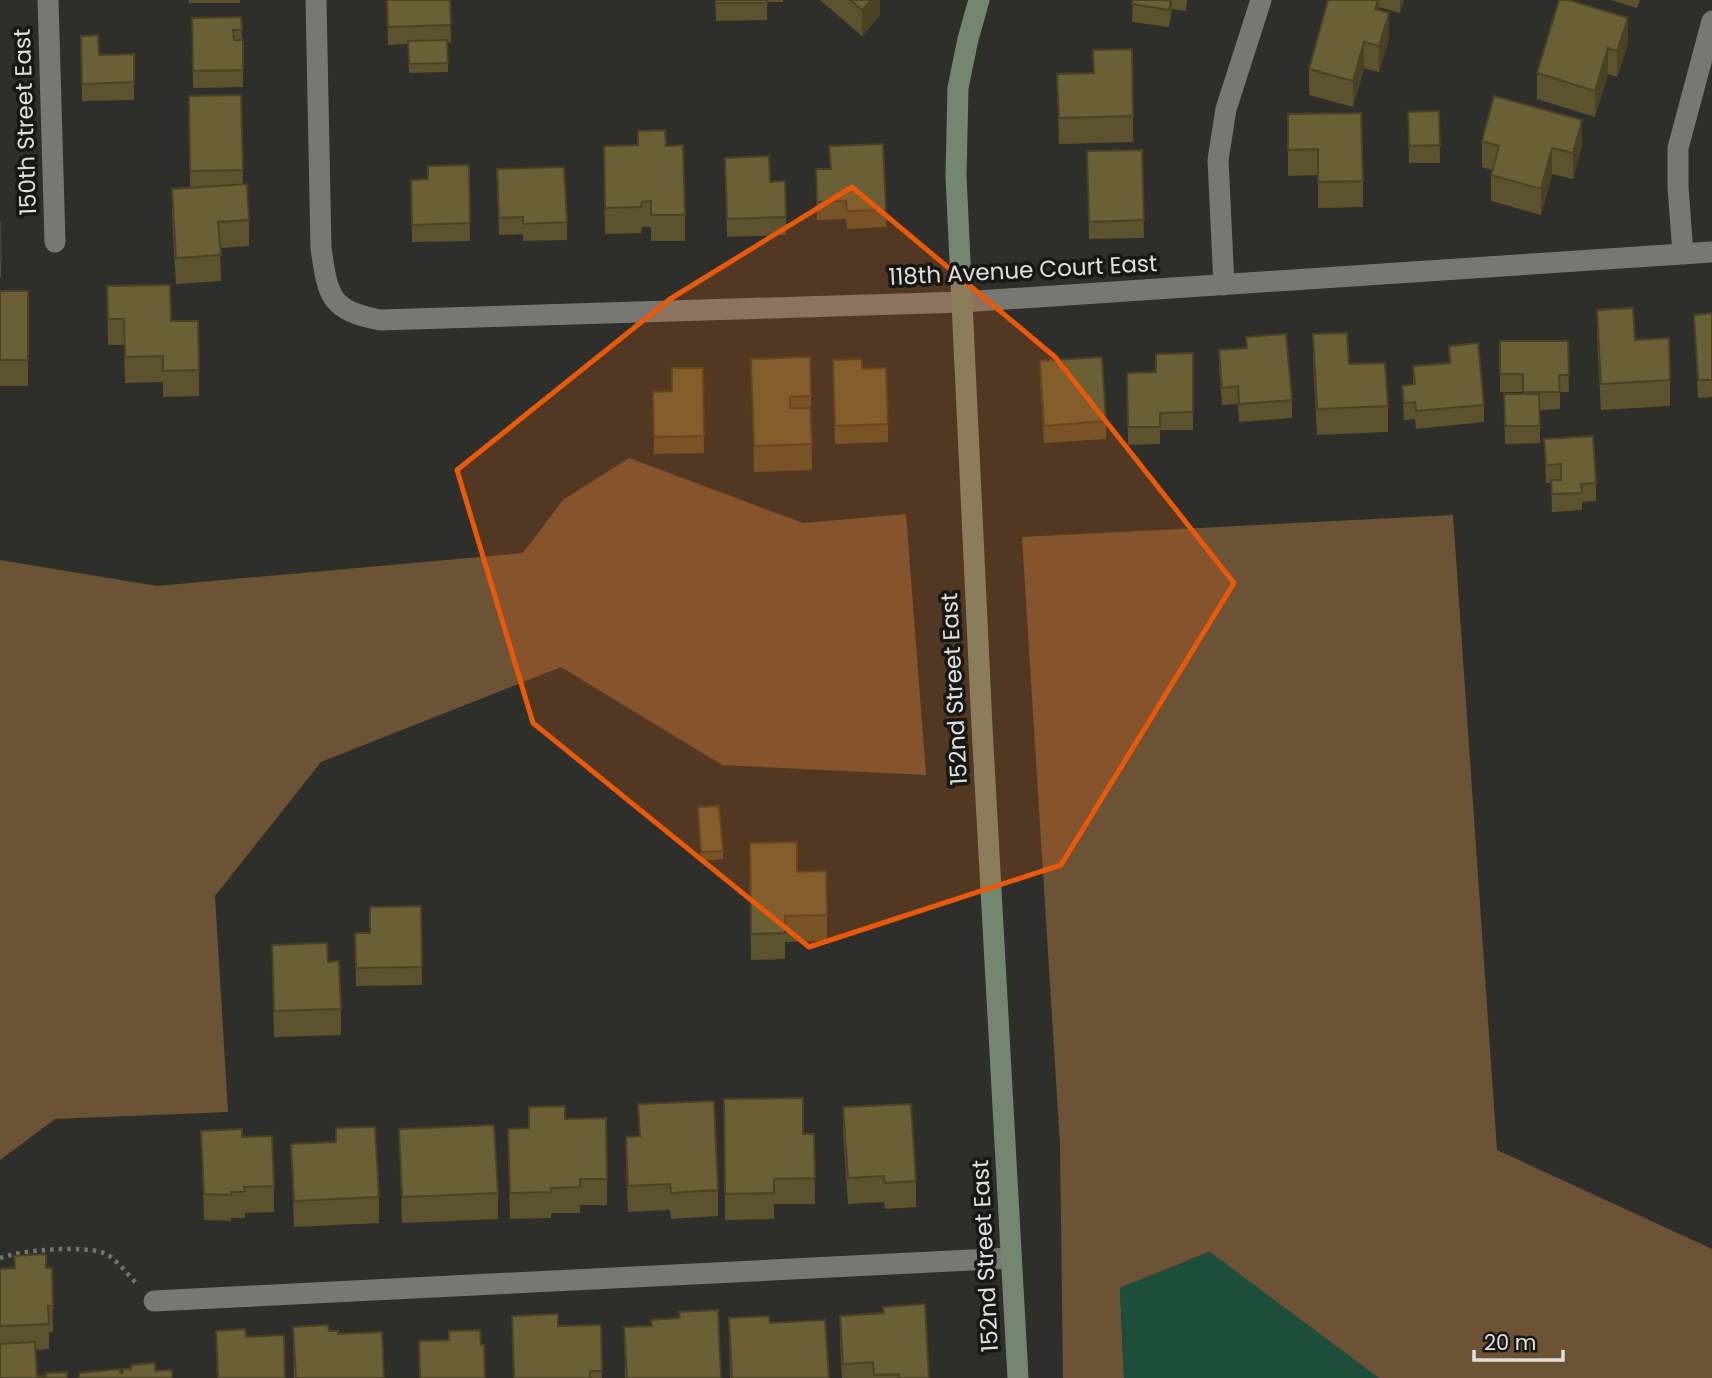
<svg xmlns="http://www.w3.org/2000/svg" width="1712" height="1378" font-family="Poppins,sans-serif">
  <style>
    .green { fill: #6d5335 }
    .water { fill: #1d4d3b }
    .lines { fill: none; stroke-linecap: round; stroke-linejoin: round }
    .path { stroke: #73746f; stroke-width: 4.5; stroke-dasharray: 3.5 5; stroke-linecap: butt }
    .street { stroke: #777872; stroke-width: 21 }
    .secondary { stroke: #758670; stroke-width: 21 }
    .wall { fill: #5c522e }
    .shaded-wall { fill: #4b4225 }
    .building { fill: #6b5f35; stroke: #4b4225; stroke-width: 2 }
    .marked { fill: #e8590c; fill-opacity: 0.2; stroke: #e8590c; stroke-width: 5; stroke-linejoin: round }
    .labels { text-anchor: middle; dominant-baseline: central; stroke-width: 7; stroke-linejoin: round; paint-order: stroke }
    .street-label { font-size: 23px; fill: #dfe0dc; stroke: #171715 }
  </style>
  <rect width="100%" height="100%" fill="#2e2f2a"/>
  <g class="green">
    <polygon points="629,458 803,523 906,514 926,775 722,765 561,667 321,762 215,896 228,1112 55,1119 0,1160 0,560 157,586 523,553 563,500"/>
    <polygon points="1453,515 1497,1150 1712,1249 1712,1378 1379,1378 1209,1252 1120,1288 1124,1378 1063,1378 1060,1144 1022,537"/>
  </g>
  <polygon class="water" points="1210,1252 1379,1378 1124,1378 1120,1288"/>
  <g class="lines">
    <path class="path" d="M0,1258C20,1250 83,1245 104,1253C116,1258 127,1274 136,1283"/>
    <g class="street">
      <polyline points="48,0 55,242"/>
      <path d="M316,0L321,248C328,296 329,310 380,320L962,302L1712,252"/>
      <polyline points="1683,254 1678,187 1678,148 1712,21"/>
      <polyline points="1224,285 1218,160 1226,109 1261,0"/>
      <polyline points="154,1301 1011,1258"/>
    </g>
    <polyline class="secondary" points="979,0 968,39 958,88 956,176 982,727 1018,1378"/>
  </g>
  <g class="wall">
    <rect x="189" y="0" width="51" height="3"/>
    <polygon points="387,0 450,0 451,42 448,43 448,72 409,73 408,44 388,45"/>
    <polygon points="715,0 783,0 783,2 767,2 767,20 716,21"/>
    <polygon points="820,0 880,0 880,15 862,36"/>
    <polygon points="1133,0 1187,0 1186,11 1172,9 1169,27 1132,22"/>
    <polygon points="1328,0 1404,0 1400,13 1379,7 1379,10 1389,39 1379,72 1364,68 1353,107 1309,95 1309,69"/>
    <polygon points="1559,0 1628,44 1617,77 1608,74 1595,117 1537,99 1537,73"/>
    <polygon points="1610,0 1640,0 1637,8"/>
    <polygon points="241,17 242,40 243,40 243,87 193,88 192,18"/>
    <polygon points="81,36 99,55 134,54 134,100 82,101"/>
    <polygon points="1057,74 1133,116 1133,142 1059,144"/>
    <polygon points="241,95 243,184 249,220 249,246 220,248 221,281 176,284 172,215 172,189 190,188 189,96"/>
    <polygon points="1439,111 1440,163 1409,163 1408,112"/>
    <polygon points="1288,114 1363,181 1363,207 1318,208 1318,175 1288,176"/>
    <polygon points="1482,141 1582,146 1573,179 1552,174 1541,215 1491,201 1491,175 1492,170 1482,167"/>
    <polygon points="666,146 685,215 685,241 651,241 651,227 642,227 641,233 605,234 604,172"/>
    <polygon points="829,146 886,210 886,227 847,229 846,219 817,220 816,169 830,169"/>
    <polygon points="1142,150 1144,238 1089,239 1087,151"/>
    <polygon points="725,158 770,182 786,217 786,235 727,237"/>
    <polygon points="469,165 470,241 412,242 411,180 428,179"/>
    <polygon points="497,169 567,222 567,240 523,241 523,234 499,235"/>
    <polygon points="0,222 1,259 1,277 0,277"/>
    <polygon points="107,286 171,321 199,370 199,396 163,397 163,382 125,383 124,345 108,345"/>
    <rect x="0" y="291" width="28" height="95"/>
    <polygon points="1597,310 1635,340 1670,380 1670,406 1601,410 1597,336"/>
    <polygon points="1712,313 1712,397 1698,398 1694,315"/>
    <polygon points="1313,334 1349,364 1388,406 1388,432 1317,435 1313,360"/>
    <polygon points="1246,337 1292,400 1292,418 1239,422 1238,404 1222,405 1219,368 1219,350 1246,348"/>
    <polygon points="1500,341 1568,341 1569,392 1560,392 1560,409 1540,410 1540,443 1505,444 1504,394 1523,394 1523,392 1500,392"/>
    <polygon points="1449,346 1484,405 1484,422 1416,429 1415,419 1404,420 1402,386 1413,385 1413,366 1449,363"/>
    <polygon points="1193,353 1193,430 1160,430 1160,444 1128,445 1127,373 1156,372"/>
    <polygon points="751,359 811,396 812,470 754,472"/>
    <polygon points="1040,361 1106,421 1106,439 1044,443 1040,379"/>
    <polygon points="703,368 704,453 654,454 653,392 672,391"/>
    <polygon points="862,369 888,424 888,442 835,444 833,377"/>
    <polygon points="1544,439 1596,483 1596,501 1582,502 1582,510 1552,512 1551,483 1546,483"/>
    <polygon points="698,807 723,851 723,859 701,861"/>
    <polygon points="750,843 797,872 827,915 827,941 785,942 785,959 751,960"/>
    <polygon points="421,906 422,985 356,986 355,933 370,933"/>
    <polygon points="272,945 328,962 341,1009 341,1035 274,1037"/>
    <polygon points="724,1099 803,1134 814,1134 815,1204 774,1204 774,1219 725,1220"/>
    <polygon points="638,1104 718,1190 718,1216 671,1219 670,1210 628,1212 626,1163 626,1137 639,1136"/>
    <polygon points="529,1107 565,1119 607,1179 607,1205 580,1205 580,1213 551,1213 551,1218 510,1219 508,1129 529,1128"/>
    <polygon points="843,1107 916,1181 916,1207 885,1209 884,1202 848,1204 843,1133"/>
    <polygon points="336,1128 379,1197 379,1223 294,1227 291,1144 336,1142"/>
    <polygon points="399,1129 498,1193 498,1219 402,1223"/>
    <polygon points="201,1131 242,1137 274,1186 274,1212 245,1213 245,1218 231,1218 231,1221 204,1220"/>
    <polygon points="14,1256 46,1268 52,1268 53,1332 49,1332 49,1349 36,1350 37,1376 0,1378 0,1269 14,1268"/>
    <polygon points="512,1316 558,1326 601,1325 602,1378 513,1378"/>
    <polygon points="840,1316 929,1378 842,1378 840,1342"/>
    <polygon points="729,1318 770,1323 829,1378 730,1378"/>
    <polygon points="293,1327 329,1331 338,1334 384,1378 294,1378"/>
    <polygon points="624,1327 721,1378 625,1378"/>
    <polygon points="216,1331 246,1337 285,1378 217,1378"/>
  </g>
  <g class="shaded-wall">
    <polygon points="871,0 880,0 880,15 862,36 862,10"/>
    <polygon points="1171,0 1172,0 1172,9 1169,27"/>
    <polygon points="1378,0 1379,0 1379,22 1375,9"/>
    <polygon points="1400,0 1404,0 1400,13"/>
    <polygon points="1389,13 1389,39 1379,72 1379,46"/>
    <polygon points="1628,18 1628,44 1617,77 1617,51"/>
    <polygon points="1364,42 1364,68 1353,107 1353,81"/>
    <polygon points="1608,48 1608,74 1595,117 1595,91"/>
    <polygon points="1582,120 1582,146 1573,179 1573,153"/>
    <polygon points="1552,148 1552,174 1541,215 1541,189"/>
  </g>
  <g class="building">
    <polygon points="387,0 450,0 451,25 388,27"/>
    <rect x="716" y="0" width="51" height="3"/>
    <polygon points="850,0 871,0 862,10"/>
    <polygon points="1133,0 1171,0 1169,10 1132,4"/>
    <polygon points="1328,0 1378,0 1375,9 1389,13 1379,46 1364,42 1353,81 1309,69"/>
    <polygon points="1559,0 1569,0 1628,18 1617,51 1608,48 1595,91 1537,73"/>
    <polygon points="241,17 242,30 233,30 234,40 243,40 243,70 193,71 192,18"/>
    <polygon points="98,35 99,55 134,54 134,82 82,84 81,36"/>
    <polygon points="447,40 448,63 409,64 408,41"/>
    <polygon points="1132,49 1133,116 1059,118 1057,74 1094,73 1093,50"/>
    <polygon points="241,95 243,170 190,171 189,96"/>
    <polygon points="1494,96 1582,120 1573,153 1552,148 1541,189 1491,175 1499,146 1482,141"/>
    <polygon points="1439,111 1440,145 1409,146 1408,112"/>
    <polygon points="1361,113 1363,181 1318,182 1318,149 1288,150 1288,114"/>
    <polygon points="665,130 666,146 683,145 685,215 651,215 651,201 642,202 641,207 605,208 604,146 638,145 638,131"/>
    <polygon points="883,144 886,210 847,211 846,201 817,202 816,169 831,169 829,146"/>
    <polygon points="1142,150 1144,220 1089,222 1087,151"/>
    <polygon points="769,156 770,182 785,181 786,217 727,219 725,158"/>
    <polygon points="469,165 470,223 412,225 411,180 428,179 428,166"/>
    <polygon points="564,167 567,222 523,224 523,217 499,218 497,169"/>
    <polygon points="247,184 249,220 218,222 221,255 176,258 172,189"/>
    <polygon points="0,222 1,259 0,259"/>
    <polygon points="170,285 171,321 198,321 199,370 163,371 163,356 125,357 124,319 108,319 107,286"/>
    <rect x="0" y="291" width="28" height="69"/>
    <polygon points="1633,308 1635,340 1669,338 1670,380 1601,384 1597,310"/>
    <polygon points="1712,313 1712,380 1698,380 1694,315"/>
    <polygon points="1347,333 1349,364 1385,363 1388,406 1317,409 1313,334"/>
    <polygon points="1286,334 1292,400 1239,404 1238,386 1222,388 1219,350 1247,348 1246,337"/>
    <polygon points="1500,341 1568,341 1569,375 1559,375 1560,392 1523,392 1523,374 1500,374"/>
    <polygon points="1478,343 1484,405 1416,411 1415,402 1404,403 1402,386 1415,384 1413,366 1450,363 1449,346"/>
    <polygon points="1193,353 1193,412 1160,413 1160,427 1128,427 1127,373 1156,372 1156,354"/>
    <polygon points="810,357 811,396 790,397 790,408 810,408 812,444 754,446 751,359"/>
    <polygon points="1102,357 1106,421 1044,426 1040,361"/>
    <polygon points="862,359 862,369 886,368 888,424 835,426 833,360"/>
    <polygon points="672,368 703,368 704,436 654,437 653,392 672,391"/>
    <polygon points="1504,394 1539,394 1540,426 1505,426"/>
    <polygon points="1593,436 1596,483 1581,484 1582,493 1552,494 1551,480 1561,480 1561,464 1546,465 1544,439"/>
    <polygon points="719,806 723,851 701,852 698,807"/>
    <polygon points="797,842 797,872 826,871 827,915 785,916 785,933 751,934 750,843"/>
    <polygon points="421,906 422,967 356,968 355,933 370,933 370,907"/>
    <polygon points="327,943 328,962 339,961 341,1009 274,1011 272,945"/>
    <polygon points="803,1098 803,1134 814,1134 815,1178 774,1179 774,1193 725,1194 724,1099"/>
    <polygon points="714,1101 718,1190 671,1193 670,1184 628,1186 626,1137 640,1136 638,1104"/>
    <polygon points="911,1104 916,1181 885,1183 884,1176 848,1178 843,1107"/>
    <polygon points="565,1106 565,1119 606,1118 607,1179 580,1179 580,1187 551,1188 551,1192 510,1193 508,1129 529,1128 529,1107"/>
    <polygon points="494,1125 498,1193 402,1197 399,1129"/>
    <polygon points="375,1127 379,1197 294,1201 291,1144 336,1142 336,1128"/>
    <polygon points="242,1129 242,1137 272,1136 274,1186 244,1187 245,1192 231,1192 231,1195 204,1194 201,1131"/>
    <polygon points="46,1254 46,1268 52,1268 53,1306 48,1306 49,1324 0,1326 0,1269 15,1268 14,1256"/>
    <polygon points="925,1304 929,1378 899,1378 899,1374 874,1375 873,1362 843,1364 840,1316 884,1313 883,1307"/>
    <polygon points="718,1310 721,1378 627,1378 624,1327 652,1326 651,1320 680,1318 679,1312"/>
    <polygon points="558,1314 558,1326 601,1325 602,1371 590,1371 590,1378 514,1378 512,1316"/>
    <polygon points="769,1316 770,1323 825,1320 829,1378 732,1378 729,1318"/>
    <polygon points="328,1325 329,1331 338,1331 338,1334 382,1332 384,1378 296,1378 293,1327"/>
    <polygon points="245,1329 246,1337 284,1335 285,1378 218,1378 216,1331"/>
    <polygon points="480,1330 481,1345 484,1345 485,1378 420,1378 419,1341 449,1340 449,1331"/>
    <polygon points="35,1342 37,1376 46,1376 46,1373 67,1372 67,1378 0,1378 0,1344"/>
    <polygon points="155,1363 155,1371 172,1370 172,1378 79,1378 79,1373 120,1369 120,1373 123,1373 123,1369 131,1369 131,1365"/>
  </g>
  <path class="marked" d="M852,187L1055,357L1234,583L1061,865L809,947L533,723L457,470L670,299Z"/>
  <g class="labels">
    <g class="street-label">
      <text transform="translate(25 122) rotate(-92)">150th Street East</text>
      <text transform="translate(1023 270) rotate(-3)">118th Avenue Court East</text>
      <text transform="translate(954 689) rotate(-93)">152nd Street East</text>
      <text transform="translate(985 1256) rotate(-93)">152nd Street East</text>
    </g>
  </g>
  <path d="M1474 1350v10h89v-10" fill="none" stroke="#dfe0dc" stroke-width="3.5"/>
  <text x="1484" y="1350" font-size="21" fill="#dfe0dc" stroke="#171715" stroke-width="5" paint-order="stroke">20 m</text>
</svg>
